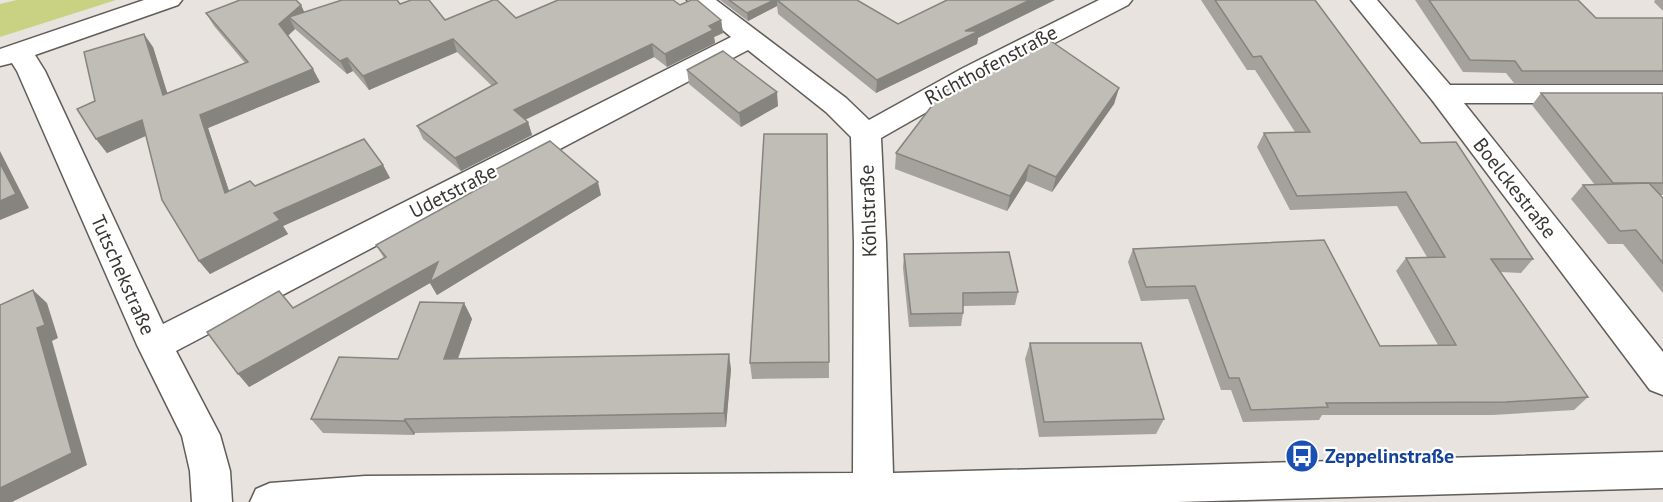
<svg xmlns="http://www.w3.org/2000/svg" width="1663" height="502" font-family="'PT Sans',sans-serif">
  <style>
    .green { fill: #c8d282 }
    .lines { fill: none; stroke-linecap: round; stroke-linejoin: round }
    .minor-casing { stroke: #615d58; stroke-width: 3 }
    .minor { fill: #fff; fill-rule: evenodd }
    .wall { fill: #a5a29d }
    .shaded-wall { fill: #86847f }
    .building { fill: #c0bcb6; stroke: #86847f; stroke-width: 1.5 }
    .labels { text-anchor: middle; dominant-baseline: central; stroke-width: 4.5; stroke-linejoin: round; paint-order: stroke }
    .street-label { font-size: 20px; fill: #393734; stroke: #fff }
    .transit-label { font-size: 20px; font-weight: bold; fill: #164399; stroke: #fff; text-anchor: start }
  </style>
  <rect width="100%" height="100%" fill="#e8e3de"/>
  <polygon class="green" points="17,0 116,0 0,37 0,4"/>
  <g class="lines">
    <g class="minor-casing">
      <g id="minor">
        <polygon points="144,0 182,0 178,5 35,55 45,71 163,324 731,37 687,0 716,0 846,98 869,120 963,68 1099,0 1132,0 1128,5 983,80 881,138 886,243 893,473 1663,452 1663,488 1177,502 250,502 256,489 270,483 365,476 853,473 854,243 851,137 826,112 748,50 176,351 220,435 230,471 232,502 192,502 190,471 182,436 137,345 17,71 12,63 0,66 0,49"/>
        <polygon points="1351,0 1377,0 1450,85 1663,85 1663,103 1464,103 1663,352 1663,395 1650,390 1432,100"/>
      </g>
    </g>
    <use href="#minor" class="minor"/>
  </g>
  <g class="wall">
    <polygon points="720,0 857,0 898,24 978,38 977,44 876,93 778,14 777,6 748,21"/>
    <polygon points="1201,0 1315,0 1421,143 1533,259 1521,273 1501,272 1588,397 1574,410 1493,415 1322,415 1319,420 1243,422 1231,390 1221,390 1188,299 1141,301 1128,262 1133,249 1380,346 1438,345 1396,271 1406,258 1427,257 1397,206 1290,210 1257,147 1264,133 1295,132 1255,70 1247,70"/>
    <polygon points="1415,0 1578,0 1596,18 1663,18 1663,83 1514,83 1506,73 1463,72"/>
    <polygon points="1655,0 1663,0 1663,11 1654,2"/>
    <polygon points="400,4 445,20 516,18 680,5 721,20 723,33 714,37 715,43 667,67 654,57 525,120 528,122 532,135 461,171 423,139 417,126 492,86 457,52 369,90 353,71 347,74 295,29 288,36 320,82 208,128 229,191 383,165 390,178 283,226 288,234 210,274 199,261 146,136 107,153 96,139 95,101 153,47 167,93 245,63 214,26 206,13 301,5 304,12"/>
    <polygon points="687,70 778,106 741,127 689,84"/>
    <polygon points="1119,88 1114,104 1052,192 1026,181 1007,211 895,169 896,153"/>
    <polygon points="1541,93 1663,93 1663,195 1660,195 1663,198 1663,293 1623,244 1608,244 1571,199 1583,185 1595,185 1532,105"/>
    <polygon points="827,134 829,378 752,379 750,363"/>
    <polygon points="479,178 601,195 437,295 430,283 249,387 293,308 384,258 376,245 483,187"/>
    <polygon points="904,254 1018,292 1015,305 963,306 963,313 961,326 909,327 903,268"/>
    <polygon points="464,303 472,319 458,359 731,369 726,427 415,433 414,435 323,433 311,419 398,359"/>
    <polygon points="1030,343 1164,419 1156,434 1039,437 1025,359"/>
  </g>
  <g class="shaded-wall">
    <polygon points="774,0 790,0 777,0 777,6 748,21 747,13"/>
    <polygon points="1030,0 1055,0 978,38 977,44 876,93 877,80 965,31"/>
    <polygon points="301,5 307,18 289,17 295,29 286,37 279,24"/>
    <polygon points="721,20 723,33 714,37 715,43 667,67 665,54 709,26"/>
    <polygon points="144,34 153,47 172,108 163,95"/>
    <polygon points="453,39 457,52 369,90 363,76"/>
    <polygon points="652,44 654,57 518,123 514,110"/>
    <polygon points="347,58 353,71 347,74 340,61"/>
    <polygon points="313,69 320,82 208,128 234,206 225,193 200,115"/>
    <polygon points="1119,88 1114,104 1052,192 1056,177"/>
    <polygon points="777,92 778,106 741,127 739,113"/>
    <polygon points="142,120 152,133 107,153 96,139"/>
    <polygon points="528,122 532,135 461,171 455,158"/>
    <polygon points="0,151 29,208 0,220"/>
    <polygon points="383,165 390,178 283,226 288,234 210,274 199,261 274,213"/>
    <polygon points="1029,165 1026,181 1007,211 1010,196"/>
    <polygon points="598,182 601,195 437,295 430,283 249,387 238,374 438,262"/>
    <polygon points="33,290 47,303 58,338 52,341 87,465 12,502 0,502 0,488 37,328"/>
    <polygon points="464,303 472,319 452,374 444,359"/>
    <polygon points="729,354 731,369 726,427 724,413"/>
    <polygon points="405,419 415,433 414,435 404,421"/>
  </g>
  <g class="building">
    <polygon points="240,0 296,0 301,5 279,24 313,69 200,115 225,193 250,181 255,186 364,139 383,165 274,213 280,220 199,261 162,200 142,120 96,139 77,109 95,101 84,52 144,34 163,95 248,62 206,13"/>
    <polygon points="342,0 397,0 400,4 411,0 429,0 445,20 493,0 497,0 516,18 558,0 673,0 680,5 691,0 697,0 721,20 709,26 713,30 665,54 652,44 514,110 528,122 455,158 417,126 497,83 453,39 363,76 347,58 340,61 289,17"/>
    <polygon points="729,0 774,0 747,13"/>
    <polygon points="777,0 857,0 898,24 947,0 1030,0 965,31 979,31 877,80"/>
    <polygon points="1215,0 1315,0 1421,143 1456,142 1533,259 1491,259 1588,397 1506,402 1326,403 1328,407 1251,410 1239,378 1229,378 1195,286 1146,287 1133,249 1324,240 1380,346 1456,345 1406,258 1445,257 1406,192 1297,196 1264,133 1310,132 1261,56 1253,57"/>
    <polygon points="1429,0 1578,0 1596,18 1663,18 1663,71 1522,71 1515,61 1470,60"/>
    <polygon points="1045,37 1119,88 1056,177 1029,165 1010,196 896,153 943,91"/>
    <polygon points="723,51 777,92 739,113 687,70"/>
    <polygon points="1541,93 1663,93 1663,183 1613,183"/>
    <polygon points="764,134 827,134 829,362 750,363"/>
    <polygon points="550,141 598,182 430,282 438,262 238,374 207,332 279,291 293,308 386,257 376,245 487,184 479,178"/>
    <polygon points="0,163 16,194 0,201"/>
    <polygon points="1649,183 1663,198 1663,263 1636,230 1620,231 1583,185"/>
    <polygon points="1009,252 1018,292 963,293 963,313 911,314 904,254"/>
    <polygon points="33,290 45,325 37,328 72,453 0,488 0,305"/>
    <polygon points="420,302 464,303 444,359 729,354 724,413 405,419 404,421 311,419 339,357 398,359"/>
    <polygon points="1030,343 1141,343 1164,419 1044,422"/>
  </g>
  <defs>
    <g id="bus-disc" transform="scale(1.725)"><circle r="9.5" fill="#1a4fb4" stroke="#fff"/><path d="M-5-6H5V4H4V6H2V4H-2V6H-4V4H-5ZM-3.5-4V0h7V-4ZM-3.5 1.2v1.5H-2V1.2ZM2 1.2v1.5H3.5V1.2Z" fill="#fff"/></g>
  </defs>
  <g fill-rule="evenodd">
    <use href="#bus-disc" x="1302" y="456"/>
  </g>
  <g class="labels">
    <g class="street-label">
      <text transform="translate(991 65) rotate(-28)">Richthofenstraße</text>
      <text transform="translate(1515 188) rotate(52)">Boelckestraße</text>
      <text transform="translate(453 191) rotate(-27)">Udetstraße</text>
      <text transform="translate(868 211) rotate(-92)">Köhlstraße</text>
      <text transform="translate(123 275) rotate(66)">Tutschekstraße</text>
    </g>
    <g class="transit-label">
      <text x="1325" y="456">Zeppelinstraße</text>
    </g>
  </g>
</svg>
